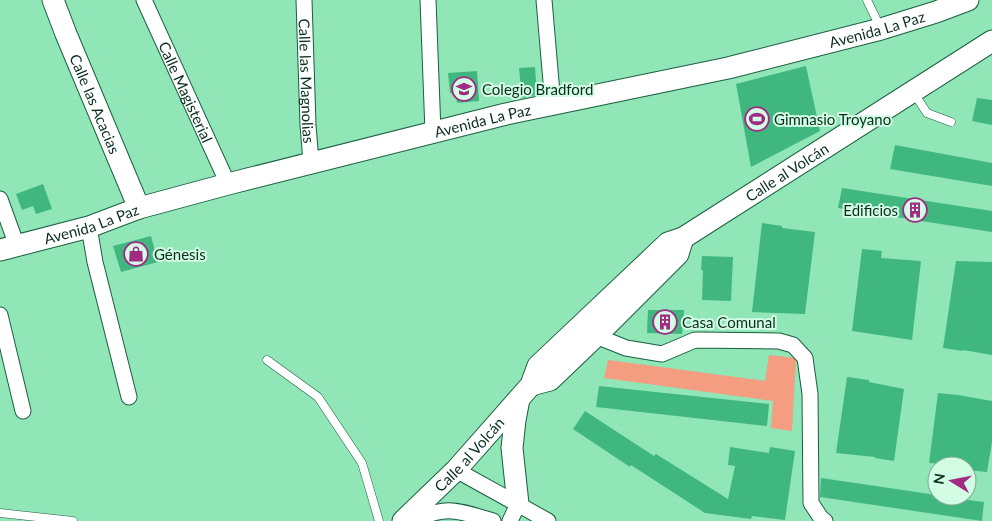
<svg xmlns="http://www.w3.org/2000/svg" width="992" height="521" font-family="Lato,sans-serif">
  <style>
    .green { fill: #f59d80 }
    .building { fill: #41b780 }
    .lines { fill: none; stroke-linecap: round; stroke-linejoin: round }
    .lane-casing { stroke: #1b5f40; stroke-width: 9 }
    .street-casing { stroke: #1b5f40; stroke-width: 17 }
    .secondary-casing { stroke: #1b5f40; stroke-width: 23 }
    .lane { stroke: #fff; stroke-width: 8 }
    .street { stroke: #fff; stroke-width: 15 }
    .secondary { stroke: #fff; stroke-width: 21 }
    .labels { text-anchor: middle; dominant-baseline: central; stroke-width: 4; stroke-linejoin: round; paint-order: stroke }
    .street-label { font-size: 15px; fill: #092e1d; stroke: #d3fce4 }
    .poi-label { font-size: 15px; fill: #092e1d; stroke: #d3fce4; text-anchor: start }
  </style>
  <rect width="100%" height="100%" fill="#90e6b7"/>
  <polygon class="green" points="769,355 796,358 792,431 771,428 773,401 604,378 608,360 765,381"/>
  <g class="building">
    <polygon points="806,66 820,131 751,167 736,84"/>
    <polygon points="535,67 537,95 522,98 519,68"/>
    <polygon points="477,71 479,101 457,103 456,93 450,93 448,73"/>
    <polygon points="977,98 992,100 992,125 972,121"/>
    <polygon points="895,145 992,163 992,186 890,169"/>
    <polygon points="43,184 52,209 36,214 33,206 22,210 16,194"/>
    <polygon points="842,188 992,211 992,232 838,208"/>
    <polygon points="762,223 782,226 782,228 815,232 805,314 752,312"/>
    <polygon points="151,236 158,262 121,272 113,246"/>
    <polygon points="862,249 882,251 881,258 921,261 912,340 852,331"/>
    <polygon points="702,256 733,257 731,301 702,300 703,270 701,270"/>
    <polygon points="956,261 992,262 992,355 963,350 963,351 943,348"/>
    <polygon points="648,310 684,310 682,334 647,333"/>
    <polygon points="847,377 869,380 869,382 904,389 894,461 875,458 875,457 836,453"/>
    <polygon points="599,386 769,404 767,426 596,407"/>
    <polygon points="938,393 958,395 992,401 992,442 987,472 967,470 967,466 929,463"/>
    <polygon points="585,411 654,456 656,454 728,499 735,466 728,465 730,447 769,453 770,447 795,451 785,520 752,516 751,519 705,513 631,465 630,467 573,429"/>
    <polygon points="821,478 937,495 937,496 984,502 982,521 820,497"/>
  </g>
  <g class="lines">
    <g class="lane-casing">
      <g id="lane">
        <polyline points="867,0 880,27"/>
        <polyline points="913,92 927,113 951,122"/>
        <polyline points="267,360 318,397 362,463 379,521"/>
        <polyline points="0,513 73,521"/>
      </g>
    </g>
    <g class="street-casing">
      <g id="street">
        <path id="s1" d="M144,0L228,184"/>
        <path id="s2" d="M304,0L308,125L311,162"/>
        <polyline points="428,0 433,132"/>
        <polyline points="544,0 553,105"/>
        <polyline points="0,199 17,246"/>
        <polyline points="89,227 95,262 129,397"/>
        <polyline points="0,315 23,411"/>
        <polyline points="596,336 626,348 662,354 695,340 779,341 793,345 805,358 810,394 811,503 821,518 825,521"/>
        <polyline points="456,470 548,521"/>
        <path d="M413,521C448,504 458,511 493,521"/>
        <polyline points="510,521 518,504"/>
      </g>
    </g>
    <g class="secondary-casing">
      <g id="secondary">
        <path id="s3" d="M53,0L66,34L139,208"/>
        <path id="s4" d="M0,250L89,227L139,208L228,184L506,114L728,68L881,29L936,12L968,0"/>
        <polyline points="531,385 550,380 596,336 678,254 683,238"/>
        <polyline points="518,504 512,448 515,420 519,399"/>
        <path id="s5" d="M403,521L456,470L531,385L538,366L668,243L683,238L992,41"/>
      </g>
    </g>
    <use href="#lane" class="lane"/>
    <use href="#street" class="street"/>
    <use href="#secondary" class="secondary"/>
  </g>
  <defs>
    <g id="school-ring" transform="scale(1.25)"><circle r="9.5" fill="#d3fce4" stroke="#a02a84" stroke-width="1.5"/><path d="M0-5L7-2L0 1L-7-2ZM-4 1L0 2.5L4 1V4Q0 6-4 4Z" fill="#a02a84"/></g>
    <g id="stadium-ring" transform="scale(1.25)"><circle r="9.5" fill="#d3fce4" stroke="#a02a84" stroke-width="1.5"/><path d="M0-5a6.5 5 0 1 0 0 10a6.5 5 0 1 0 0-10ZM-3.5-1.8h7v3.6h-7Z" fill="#a02a84"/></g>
    <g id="building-ring" transform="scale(1.25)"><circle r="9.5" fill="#d3fce4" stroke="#a02a84" stroke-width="1.5"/><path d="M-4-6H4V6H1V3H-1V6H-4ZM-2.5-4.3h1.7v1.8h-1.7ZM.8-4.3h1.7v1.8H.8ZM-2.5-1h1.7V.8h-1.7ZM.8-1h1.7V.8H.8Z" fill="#a02a84"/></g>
    <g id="shop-ring" transform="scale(1.25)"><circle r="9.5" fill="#d3fce4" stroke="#a02a84" stroke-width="1.5"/><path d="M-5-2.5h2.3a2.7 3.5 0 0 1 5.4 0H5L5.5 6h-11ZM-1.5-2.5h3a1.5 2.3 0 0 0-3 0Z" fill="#a02a84"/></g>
  </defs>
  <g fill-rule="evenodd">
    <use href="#school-ring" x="464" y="89"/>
    <use href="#stadium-ring" x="757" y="119"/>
    <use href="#building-ring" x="915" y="210"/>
    <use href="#shop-ring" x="136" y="254"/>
    <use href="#building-ring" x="665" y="322"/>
  </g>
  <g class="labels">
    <g class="street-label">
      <text stroke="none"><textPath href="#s4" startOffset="905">Avenida La Paz</textPath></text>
      <text stroke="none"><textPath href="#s2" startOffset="81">Calle las Magnolias</textPath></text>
      <text stroke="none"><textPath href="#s1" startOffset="101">Calle Magisterial</textPath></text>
      <text stroke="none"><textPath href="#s3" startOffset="112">Calle las Acacias</textPath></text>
      <text stroke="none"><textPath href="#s4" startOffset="500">Avenida La Paz</textPath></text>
      <text stroke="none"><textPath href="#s5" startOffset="525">Calle al Volcán</textPath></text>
      <text stroke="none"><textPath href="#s4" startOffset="95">Avenida La Paz</textPath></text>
      <text stroke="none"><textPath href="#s5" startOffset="94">Calle al Volcán</textPath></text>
    </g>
    <g class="poi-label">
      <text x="482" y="89">Colegio Bradford</text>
      <text x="774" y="119">Gimnasio Troyano</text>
      <text x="898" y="210" text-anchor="end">Edificios</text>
      <text x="154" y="254">Génesis</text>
      <text x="682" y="322">Casa Comunal</text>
    </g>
  </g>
  <g transform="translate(952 481) rotate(280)"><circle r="24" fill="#d3fce4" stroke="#82aa94"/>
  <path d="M0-4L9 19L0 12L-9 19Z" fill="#a02a84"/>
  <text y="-8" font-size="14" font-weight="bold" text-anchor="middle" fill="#092e1d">N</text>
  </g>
</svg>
